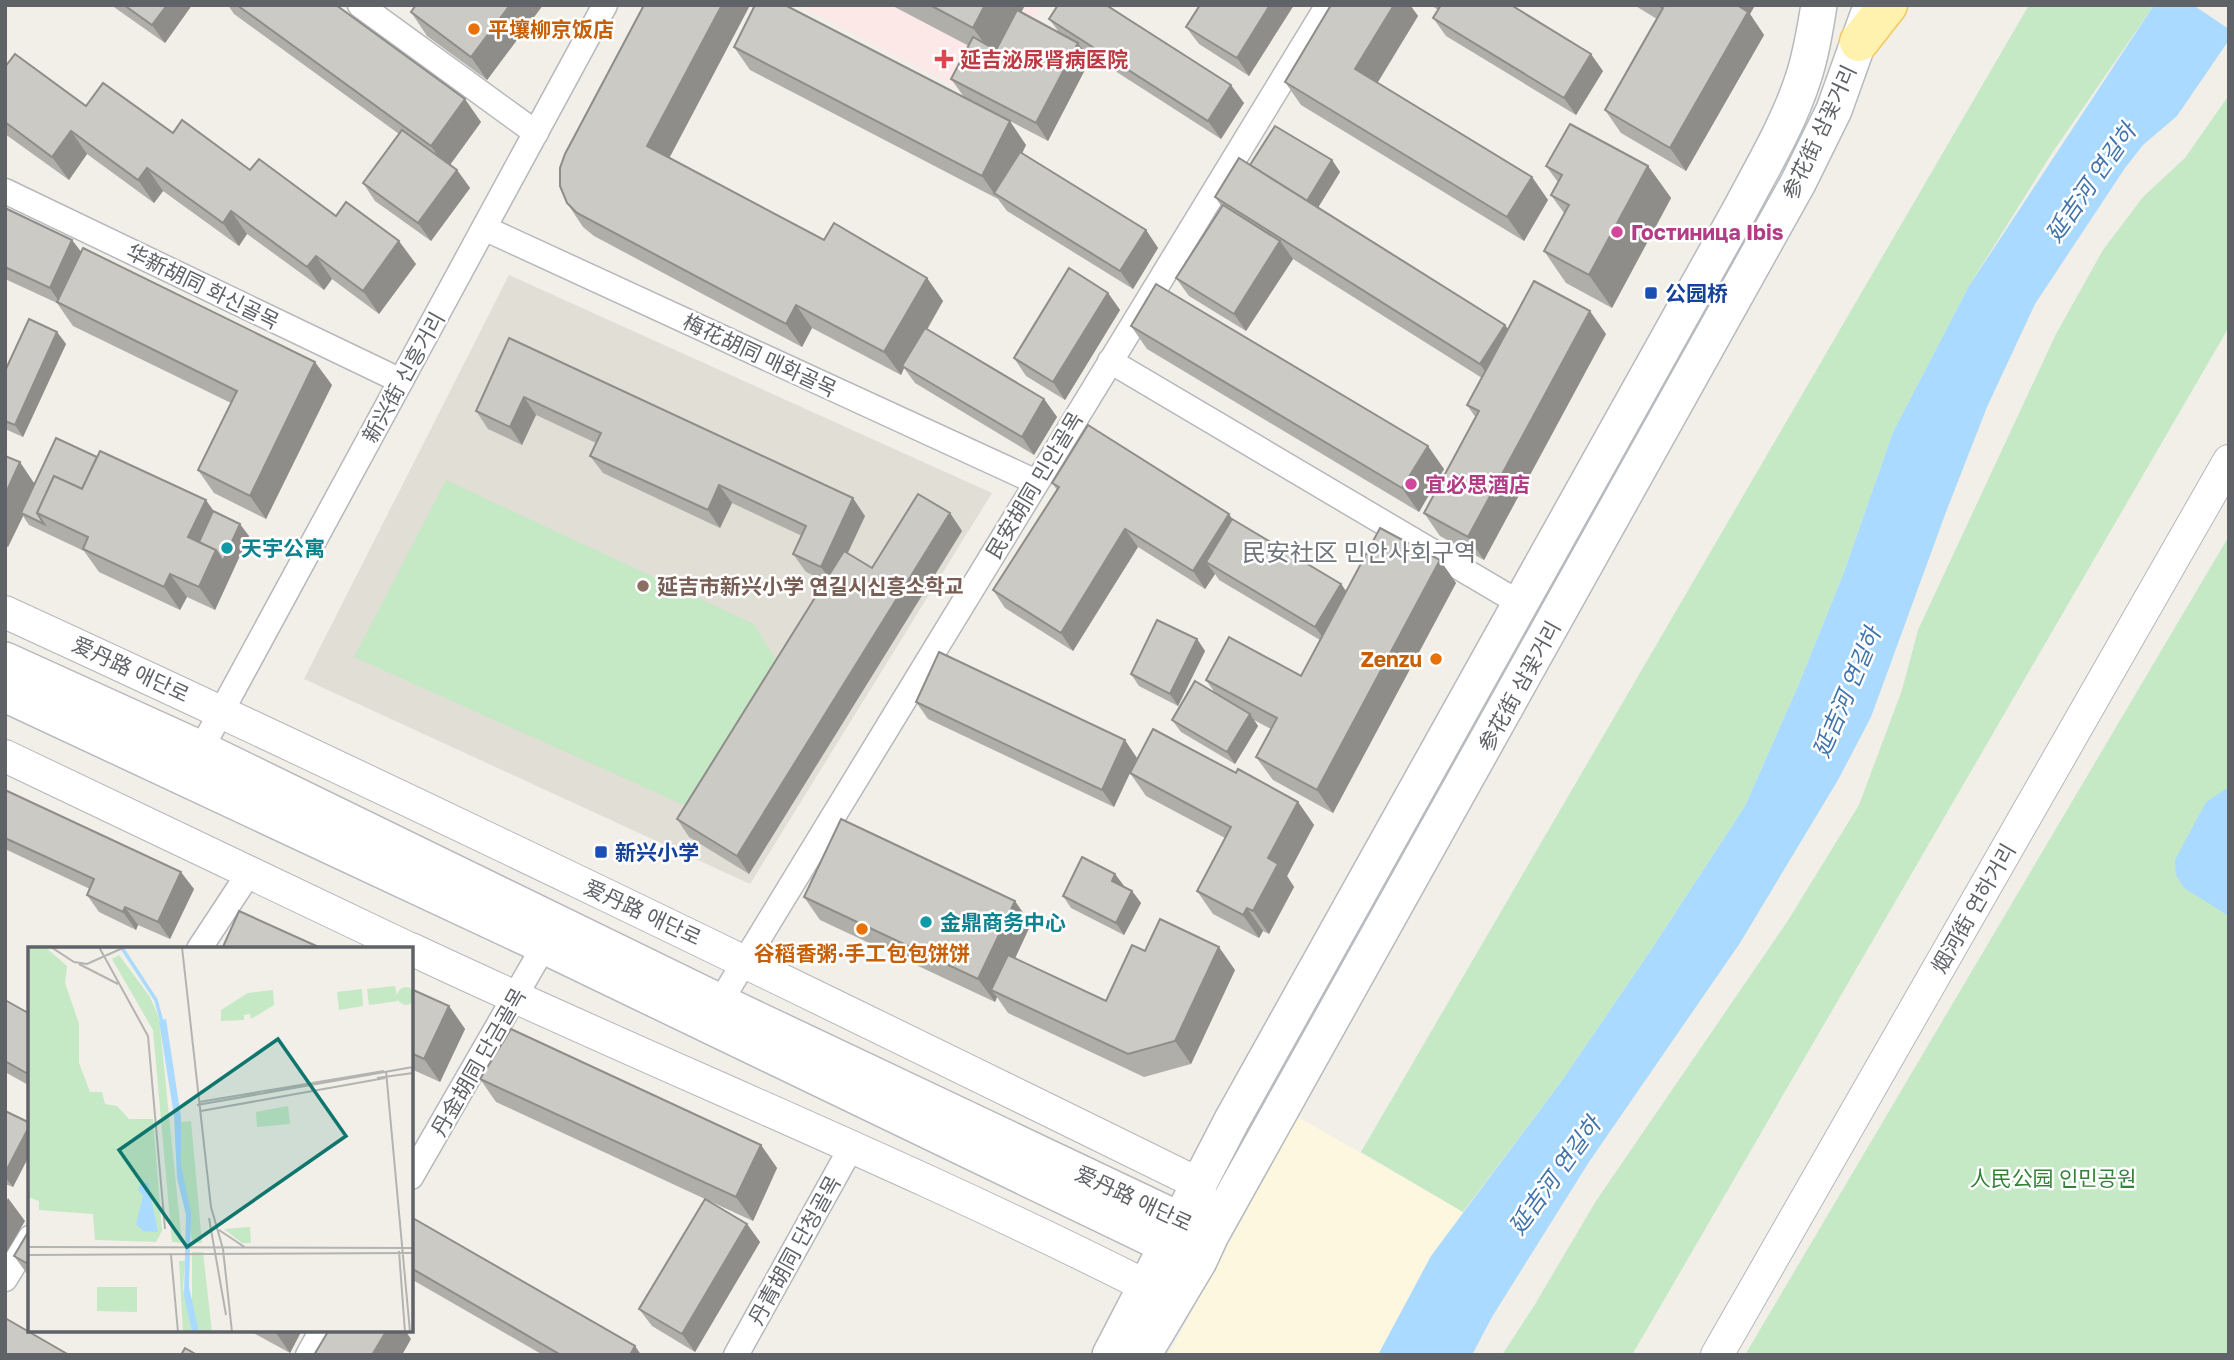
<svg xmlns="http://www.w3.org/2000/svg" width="2234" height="1360" font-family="'Golos Text','Noto Sans SC','Noto Sans KR',sans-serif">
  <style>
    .commercial { fill: #fef7e0 }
    .education { fill: #e1ded6 }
    .medical { fill: #fce8e6 }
    .green { fill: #c5e8c5 }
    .water { fill: #aadaff }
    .pier { fill: #f1efe8 }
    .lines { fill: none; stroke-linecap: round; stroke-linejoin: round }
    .minor-casing { stroke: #b5b8bc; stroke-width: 27 }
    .tertiary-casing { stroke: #b5b8bc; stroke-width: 34 }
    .secondary-casing { stroke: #b6babf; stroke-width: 38 }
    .primary-casing { stroke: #f2c960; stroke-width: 41 }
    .minor { stroke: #fff; stroke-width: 24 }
    .tertiary { stroke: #fff; stroke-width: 32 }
    .secondary { stroke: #fff; stroke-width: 35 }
    .primary { stroke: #fff2af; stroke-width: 38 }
    .wall { fill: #afaea9 }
    .shaded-wall { fill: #8f8d8a }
    .building { fill: #cccac5; stroke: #8f8d8a; stroke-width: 2 }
    .food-dot { fill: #e8710a; stroke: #fff; stroke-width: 2.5 }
    .health-dot { fill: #e0444e; stroke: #fff; stroke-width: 2.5 }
    .hotel-dot { fill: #d1479c; stroke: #fff; stroke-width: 2.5 }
    .transit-dot { fill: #1a4fb4; stroke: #fff; stroke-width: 2.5 }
    .culture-dot { fill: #0f9aa8; stroke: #fff; stroke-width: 2.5 }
    .education-dot { fill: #8d6e63; stroke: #fff; stroke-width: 2.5 }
    .labels { text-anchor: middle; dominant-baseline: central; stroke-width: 5; stroke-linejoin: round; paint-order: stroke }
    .food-label { font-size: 21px; font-weight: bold; fill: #c56008; stroke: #fff; text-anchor: start }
    .health-label { font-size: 21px; font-weight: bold; fill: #be3a42; stroke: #fff; text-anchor: start }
    .street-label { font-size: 21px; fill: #5f6368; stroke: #fff }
    .hotel-label { font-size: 21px; font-weight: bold; fill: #b23c85; stroke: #fff; text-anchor: start }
    .transit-label { font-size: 21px; font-weight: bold; fill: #164399; stroke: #fff; text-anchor: start }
    .culture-label { font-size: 21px; font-weight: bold; fill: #0d838f; stroke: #fff; text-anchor: start }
    .education-label { font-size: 21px; font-weight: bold; fill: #785e54; stroke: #fff; text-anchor: start }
    .park-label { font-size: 21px; fill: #348238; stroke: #fff }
    .water-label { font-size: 23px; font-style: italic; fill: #4174aa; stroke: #fff }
    .quarter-label { font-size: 24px; fill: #70757a; stroke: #fff }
    .inset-river { fill: none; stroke: #aadaff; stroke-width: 3.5 }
    .inset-road { fill: none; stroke: #b3b3b1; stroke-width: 2 }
    .view { fill: #0f766e; fill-opacity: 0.15; stroke: #0f766e; stroke-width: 3.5 }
    .inset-edge { fill: none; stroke: #5f6368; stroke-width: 3.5 }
  </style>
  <rect width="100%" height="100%" fill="#f1efe8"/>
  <polygon class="commercial" points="1298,1117 1463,1212 1431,1256 1378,1355 1168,1355"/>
  <polygon class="education" points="509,275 992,493 750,884 304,679"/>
  <polygon class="medical" points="798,5 1042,5 1031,26 967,92"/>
  <g class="green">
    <polygon points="2029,5 2149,5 2152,8 2052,153 1969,286 1893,432 1843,575 1798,686 1745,806 1653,947 1561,1082 1463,1212 1361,1152"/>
    <polygon points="2229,95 2229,327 1632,1355 1502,1355 1534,1306 1596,1201 1787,922 1859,805 1902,690 1918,630 2056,334 2103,250 2143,197 2185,158"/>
    <polygon points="446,480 754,624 782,670 695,810 354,657"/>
    <polygon points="2229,536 2229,1355 1745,1355"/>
  </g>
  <g class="water">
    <polygon points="2154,5 2229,5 2229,40 2177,116 2143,145 2125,168 2035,304 1987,407 1946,512 1871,717 1838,780 1740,943 1589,1162 1492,1317 1472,1355 1378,1355 1431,1256 1561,1082 1653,947 1745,806 1798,686 1843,575 1893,432 1969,286"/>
    <polygon points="2229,787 2229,916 2184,888 2176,875 2175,860 2206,802"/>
  </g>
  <polygon class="pier" points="2193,5 2229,5 2229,29"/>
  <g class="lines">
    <g class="minor-casing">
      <g id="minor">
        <polyline points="360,5 536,133"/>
        <polyline points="5,191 401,381"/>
        <polyline points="484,228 1036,482"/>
        <polyline points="1110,361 1521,604"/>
        <polyline points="201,749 605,5"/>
        <polyline points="199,949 249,873"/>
        <polyline points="720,1002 1328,5"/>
        <polyline points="411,1177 544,946"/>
        <polyline points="5,1279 30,1238"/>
        <polyline points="308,1355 322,1330"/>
        <polyline points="736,1355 852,1146"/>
      </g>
    </g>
    <g class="tertiary-casing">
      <g id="tertiary">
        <path d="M5,612C406,796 802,989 1197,1183L1205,1210"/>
        <polyline points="5,756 410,949"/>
        <path d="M411,949C655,1064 905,1164 1146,1286L1167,1276"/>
        <polyline points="1717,1355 2229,461"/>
      </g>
    </g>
    <g class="secondary-casing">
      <g id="secondary">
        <polyline points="5,660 201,749 720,1002 1199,1229"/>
        <polyline points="5,694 544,946 1188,1256"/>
        <path d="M1110,1355L1232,1120L1740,210C1762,168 1788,125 1803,79C1811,55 1815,30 1819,5"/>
        <polyline points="1143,1355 1199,1261 1211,1235 1798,183 1834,110 1868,15"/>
      </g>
    </g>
    <g class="primary-casing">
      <polyline id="primary" points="1859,42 1888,5"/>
    </g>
    <use href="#minor" class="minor"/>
    <use href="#tertiary" class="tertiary"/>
    <use href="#secondary" class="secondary"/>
    <use href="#primary" class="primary"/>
  </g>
  <g class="wall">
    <polygon points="111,5 192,5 165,43"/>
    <polygon points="228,5 336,5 481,122 450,165 457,170 470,188 431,241 375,201 363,183 399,134 234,14"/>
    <polygon points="543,5 487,80 427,36 411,12"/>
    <polygon points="891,5 1025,5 1021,13 1059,32 1049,19 1244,103 1221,139 1084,51 1090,60 1048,141 964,97 951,79 969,46"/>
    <polygon points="1200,5 1294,5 1249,76 1199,44 1186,27"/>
    <polygon points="1331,5 1410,5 1418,16 1377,82 1532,177 1548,200 1524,241 1301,105 1285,82"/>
    <polygon points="1431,5 1511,5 1603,71 1576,115 1446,36 1433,18 1438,10"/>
    <polygon points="1634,5 1752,5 1754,7 1750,14 1764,35 1686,171 1621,133 1605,110 1657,19"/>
    <polygon points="749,7 669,158 824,240 927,278 943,301 927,330 1044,399 1057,417 1034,455 915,383 904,368 901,375 812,328 802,347 594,236 583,227 567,203"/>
    <polygon points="734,47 1026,145 1022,154 1146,230 1158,248 1133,289 1007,211 998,199 750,70"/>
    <polygon points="5,67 86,106 173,133 250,170 336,216 416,264 379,314 332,279 324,290 247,234 239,246 163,191 154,203 87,154 69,180 5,134"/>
    <polygon points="1332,160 1340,172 1318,208 1505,325 1508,329 1606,334 1484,560 1440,536 1424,513 1476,418 1467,405 1482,378 1293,259 1246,331 1189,296 1176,278 1222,207 1215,197 1250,165"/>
    <polygon points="1546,166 1648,166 1671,198 1612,308 1566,283 1544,251 1564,213 1551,195 1558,182"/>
    <polygon points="5,208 72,240 81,252 332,385 266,519 214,493 198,470 231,403 73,326 57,303 5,279"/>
    <polygon points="1108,293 1120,310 1065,400 1026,376 1014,358"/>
    <polygon points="1131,326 1444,469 1419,512 1147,349"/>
    <polygon points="57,332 66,344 23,437 5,429 5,371"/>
    <polygon points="509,338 865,516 848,553 872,568 950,513 962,531 749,874 689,837 677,819 825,581 806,572 793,554 802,536 732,503 720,528 603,473 590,456 596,443 536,415 522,445 488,429 476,411"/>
    <polygon points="5,456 34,483 213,511 249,536 215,610 187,597 180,610 99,572 84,551 29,525 23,516 8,547 5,546"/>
    <polygon points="1052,483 1234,520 1341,584 1346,591 1440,560 1456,583 1333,813 1273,780 1256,757 1271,729 1254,720 1258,726 1235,764 1181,732 1172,720 1215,693 1206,680 1301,676 1320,640 1219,580 1215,574 1205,589 1138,547 1073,651 1005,608 993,590 1057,490"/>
    <polygon points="1197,639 1205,651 1178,706 1139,686 1131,674"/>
    <polygon points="916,702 1137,758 1114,807 928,719"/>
    <polygon points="1130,773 1236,773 1298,802 1314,825 1287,876 1294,887 1269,934 1263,931 1259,938 1213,914 1197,891 1225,838 1146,796"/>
    <polygon points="5,790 194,889 170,939 138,925 136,930 99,912 87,895 90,889 5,849"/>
    <polygon points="1115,874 1124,886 1123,887 1132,891 1141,903 1124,935 1071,908 1063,896"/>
    <polygon points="804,897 1031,924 1015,958 1106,1001 1145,951 1235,970 1191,1064 1144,1077 1008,1013 997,997 995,1002 820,920"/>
    <polygon points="411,989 449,1006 465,1029 440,1082 411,1069"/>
    <polygon points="5,1000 30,1014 30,1086 5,1072"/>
    <polygon points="480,1079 761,1145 777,1168 753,1221 705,1199 747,1224 760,1242 695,1352 652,1326 639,1309 705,1199 496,1102"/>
    <polygon points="5,1111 30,1123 30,1154 13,1187 5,1184"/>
    <polygon points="411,1217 635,1346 641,1355 543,1355 411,1279"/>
    <polygon points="30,1229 30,1278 14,1256"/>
    <polygon points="248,1330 302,1330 290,1353"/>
  </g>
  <g class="shaded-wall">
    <polygon points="167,5 192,5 165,43 152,25"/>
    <polygon points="510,5 543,5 487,80 471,57"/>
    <polygon points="722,5 748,5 749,7 663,170 647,146"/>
    <polygon points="985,5 1025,5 996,60 973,28"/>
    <polygon points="1270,5 1294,5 1249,76 1237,58"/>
    <polygon points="1394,5 1410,5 1418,16 1372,92 1355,69"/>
    <polygon points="1732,5 1752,5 1754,7 1750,14 1764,35 1686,171 1670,148"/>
    <polygon points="1078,43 1090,60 1048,141 1036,123"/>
    <polygon points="1591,54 1603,71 1576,115 1564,98"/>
    <polygon points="1231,85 1244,103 1221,139 1208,121"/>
    <polygon points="465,99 481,122 447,169 431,146"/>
    <polygon points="1010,121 1026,145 1000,196 994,193 998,199 982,176"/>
    <polygon points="71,131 87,154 69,180 52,157"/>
    <polygon points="1332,160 1340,172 1312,217 1304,205"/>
    <polygon points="1648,166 1671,198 1612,308 1589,275"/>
    <polygon points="147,168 163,191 154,203 138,180"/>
    <polygon points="457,170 470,188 431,241 418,223"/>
    <polygon points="1532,177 1548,200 1524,241 1507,217"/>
    <polygon points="231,211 247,234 239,246 223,223"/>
    <polygon points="1146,230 1158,248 1133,289 1120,271"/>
    <polygon points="72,240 85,257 62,306 50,288"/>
    <polygon points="399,241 416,264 379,314 363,291"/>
    <polygon points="1280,241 1293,259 1246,331 1234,314"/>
    <polygon points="316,256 332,279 324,290 307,267"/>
    <polygon points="927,278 943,301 905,367 902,366 904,368 901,375 884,352"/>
    <polygon points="1108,293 1120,310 1065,400 1053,382"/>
    <polygon points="796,305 812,328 802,347 786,324"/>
    <polygon points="1590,311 1606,334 1484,560 1468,537"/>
    <polygon points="1505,325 1521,348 1496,387 1480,364"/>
    <polygon points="57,332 66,344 23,437 15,425"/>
    <polygon points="315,362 332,385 266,519 250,496"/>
    <polygon points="524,397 536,415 522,445 510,427"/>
    <polygon points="1044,399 1057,417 1034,455 1022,437"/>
    <polygon points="1428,446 1444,469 1419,512 1402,488"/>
    <polygon points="20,462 36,486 21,513 23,516 8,547 5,543 5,495"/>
    <polygon points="719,485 732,503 720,528 708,510"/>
    <polygon points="853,498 865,516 833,584 821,567"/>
    <polygon points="206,500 222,523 207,554 188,537"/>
    <polygon points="950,513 962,531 749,874 737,856"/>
    <polygon points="1229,514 1241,532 1206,562 1215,574 1205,589 1193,571"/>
    <polygon points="240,524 249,536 215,610 199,587 216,550"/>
    <polygon points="1125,529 1138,547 1073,651 1061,633"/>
    <polygon points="1440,560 1456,583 1333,813 1317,790"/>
    <polygon points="170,574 187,597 180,610 164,587"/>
    <polygon points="1341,584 1353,601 1328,644 1315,627"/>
    <polygon points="1197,639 1205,651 1178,706 1170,694"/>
    <polygon points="1250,714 1258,726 1235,764 1227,752"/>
    <polygon points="1125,740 1137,758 1114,807 1102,790"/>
    <polygon points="1298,802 1314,825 1287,876 1294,887 1269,934 1253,911 1268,858"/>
    <polygon points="181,872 194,889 170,939 158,922"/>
    <polygon points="1115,874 1124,886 1120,893 1112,881"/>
    <polygon points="1132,891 1141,903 1124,935 1116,923"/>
    <polygon points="1015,901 1031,924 999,993 991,990 997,997 995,1002 978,979"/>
    <polygon points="125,907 138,925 136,930 123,912"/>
    <polygon points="1247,908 1263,931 1259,938 1243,915"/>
    <polygon points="1219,947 1235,970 1191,1064 1175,1041"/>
    <polygon points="449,1006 465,1029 440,1082 424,1059"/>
    <polygon points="30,1125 30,1154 13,1187 5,1177 5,1173"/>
    <polygon points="761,1145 777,1168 753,1221 736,1197"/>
    <polygon points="8,1198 25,1221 5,1255 5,1204"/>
    <polygon points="747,1224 760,1242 695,1352 682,1334"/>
    <polygon points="274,1330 302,1330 290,1353"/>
    <polygon points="387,1330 405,1330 411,1339 402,1355 372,1355"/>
    <polygon points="635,1346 641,1355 630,1355"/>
  </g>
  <g class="building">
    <polygon points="124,5 167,5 152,25"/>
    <polygon points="237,5 336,5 465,99 431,146"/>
    <polygon points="416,5 510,5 471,57 411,12"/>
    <polygon points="644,5 722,5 647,146 824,240 834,223 927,278 884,352 796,305 786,324 577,213 567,203 560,186 560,168 565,154"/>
    <polygon points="755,5 785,5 1010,121 982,176 734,47"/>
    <polygon points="930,5 985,5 973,28"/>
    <polygon points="1058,5 1106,5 1231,85 1208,121 1049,19"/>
    <polygon points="1200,5 1270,5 1237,58 1186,27"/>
    <polygon points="1331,5 1394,5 1355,69 1532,177 1507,217 1285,82"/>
    <polygon points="1441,5 1511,5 1591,54 1564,98 1433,18"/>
    <polygon points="1658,5 1737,5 1748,12 1670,148 1605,110 1663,8"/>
    <polygon points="1017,10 1078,43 1036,123 951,79 973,37 996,50"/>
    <polygon points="15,54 86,106 103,83 173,133 182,120 250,170 259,159 336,216 346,202 399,241 363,291 316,256 307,267 231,211 223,223 147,168 138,180 71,131 52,157 5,122 5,67"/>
    <polygon points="1570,124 1648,166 1589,275 1544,251 1569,205 1551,195 1562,175 1546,166"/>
    <polygon points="1275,126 1332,160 1307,201 1250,165"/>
    <polygon points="402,130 457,170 418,223 363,183"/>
    <polygon points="1020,152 1146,230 1120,271 994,193"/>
    <polygon points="1239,158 1505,325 1480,364 1215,197"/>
    <polygon points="1223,205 1280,241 1234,314 1176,278"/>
    <polygon points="5,208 72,240 50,288 5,267"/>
    <polygon points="83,248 315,362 250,496 198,470 237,391 57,302"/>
    <polygon points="1069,268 1108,293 1053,382 1014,358"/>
    <polygon points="1534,281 1590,311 1468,537 1424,513 1479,411 1467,405"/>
    <polygon points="1156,284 1428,446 1402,488 1131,326"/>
    <polygon points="29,319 57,332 15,425 5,421 5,371"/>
    <polygon points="925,328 1044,399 1022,437 902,366"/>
    <polygon points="509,338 853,498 821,567 793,554 806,526 719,485 708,510 590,456 601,433 524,397 510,427 476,411"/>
    <polygon points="1088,425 1229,514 1193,571 1125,529 1061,633 993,590 1059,487 1052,483"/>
    <polygon points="56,438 97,457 82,489 54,476 37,513 44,524 21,513"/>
    <polygon points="100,451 206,500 188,537 216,550 199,587 170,574 164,587 83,549 88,537 37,513 54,476 82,489"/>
    <polygon points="5,456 20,462 5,495"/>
    <polygon points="918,494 950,513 737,856 677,819 844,551 872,568"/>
    <polygon points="213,511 240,524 223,561 216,550 199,542"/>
    <polygon points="1232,519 1341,584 1315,627 1206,562"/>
    <polygon points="1380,528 1440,560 1317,790 1256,757 1277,718 1206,680 1229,637 1301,676"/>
    <polygon points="1157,620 1197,639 1170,694 1131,674"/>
    <polygon points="939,652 1125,740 1102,790 916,702"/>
    <polygon points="1195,681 1250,714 1227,752 1172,720"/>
    <polygon points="1153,729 1236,773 1238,769 1298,802 1268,858 1278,864 1253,911 1247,908 1243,915 1197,891 1231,827 1130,773"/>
    <polygon points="5,790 181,872 158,922 125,907 123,912 87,895 94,879 5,838"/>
    <polygon points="841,819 1015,901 978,979 804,897"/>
    <polygon points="1082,857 1115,874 1112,881 1132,891 1116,923 1063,896"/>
    <polygon points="239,911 323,949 222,949"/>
    <polygon points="1160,919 1219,947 1175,1041 1128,1054 991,990 1008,955 1106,1001 1132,945 1145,951"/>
    <polygon points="411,989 449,1006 424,1059 411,1053"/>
    <polygon points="5,1000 30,1014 30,1075 5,1061"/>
    <polygon points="511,1029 761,1145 736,1197 480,1079"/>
    <polygon points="5,1111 30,1123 30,1125 5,1173"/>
    <polygon points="705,1199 747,1224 682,1334 639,1309"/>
    <polygon points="411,1217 635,1346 630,1355 561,1355 411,1268"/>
    <polygon points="30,1229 30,1265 14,1256"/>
    <polygon points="5,1318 69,1355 5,1355"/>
    <polygon points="329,1330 387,1330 372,1355 314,1355"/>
    <polygon points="185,1348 197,1355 181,1355"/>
  </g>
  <g class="food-dot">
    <circle cx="474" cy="29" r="7"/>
    <circle cx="1436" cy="659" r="7"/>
    <circle cx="862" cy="929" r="7"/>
  </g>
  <path class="health-dot" d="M940.5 48.5h7v7h7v7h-7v7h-7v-7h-7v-7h7z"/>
  <g class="hotel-dot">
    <circle cx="1617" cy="232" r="7"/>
    <circle cx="1411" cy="484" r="7"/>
  </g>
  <g class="transit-dot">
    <rect x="1644" y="286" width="14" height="14" rx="3.5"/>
    <rect x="594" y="845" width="14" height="14" rx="3.5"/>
  </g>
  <g class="culture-dot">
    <circle cx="227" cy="548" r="7"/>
    <circle cx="926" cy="922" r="7"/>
  </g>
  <circle class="education-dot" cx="643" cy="586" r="7"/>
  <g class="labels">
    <g class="food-label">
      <text x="488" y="29">平壤柳京饭店</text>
      <text x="1422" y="659" text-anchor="end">Zenzu</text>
      <text x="862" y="953" text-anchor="middle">谷稻香粥·手工包包饼饼</text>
    </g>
    <g class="health-label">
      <text x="960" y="59">延吉泌尿肾病医院</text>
    </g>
    <g class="street-label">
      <text transform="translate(1819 132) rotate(-65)">参花街 삼꽃거리</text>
      <text transform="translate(203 286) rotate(26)">华新胡同 화신골목</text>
      <text transform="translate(760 355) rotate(25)">梅花胡同 매화골목</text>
      <text transform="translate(403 377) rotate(-61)">新兴街 신흥거리</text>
      <text transform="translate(1034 485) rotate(-59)">民安胡同 민안골목</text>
      <text transform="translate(131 669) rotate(25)">爱丹路 애단로</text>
      <text transform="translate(1519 686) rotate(-61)">参花街 삼꽃거리</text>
      <text transform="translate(1973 908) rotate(-60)">烟河街 연하거리</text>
      <text transform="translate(643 912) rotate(25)">爱丹路 애단로</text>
      <text transform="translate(478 1062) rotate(-60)">丹金胡同 단금골목</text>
      <text transform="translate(1134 1198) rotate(25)">爱丹路 애단로</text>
      <text transform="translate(794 1250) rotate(-61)">丹青胡同 단청골목</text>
    </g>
    <g class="hotel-label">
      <text x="1631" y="232">Гостиница Ibis</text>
      <text x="1425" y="484">宜必思酒店</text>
    </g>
    <g class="transit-label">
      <text x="1665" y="293">公园桥</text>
      <text x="615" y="852">新兴小学</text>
    </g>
    <g class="culture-label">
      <text x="241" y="548">天宇公寓</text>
      <text x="940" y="922">金鼎商务中心</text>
    </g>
    <g class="education-label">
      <text x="657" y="586">延吉市新兴小学 연길시신흥소학교</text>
    </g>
    <g class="park-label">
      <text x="2053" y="1178">人民公园 인민공원</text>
    </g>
    <g class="water-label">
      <text transform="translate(2090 182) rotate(-55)">延吉河 연길하</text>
      <text transform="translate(1846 692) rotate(-67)">延吉河 연길하</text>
      <text transform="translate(1554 1175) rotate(-54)">延吉河 연길하</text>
    </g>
    <g class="quarter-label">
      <text x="1359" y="551">民安社区 민안사회구역</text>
    </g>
  </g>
  <g transform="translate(28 947)">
    <rect width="385" height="385" fill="#f1efe8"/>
    <path d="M0,0H17L39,19L37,36L51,77V116L62,145H74L77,157L89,159L101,172H125L134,284L128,295L67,293L65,267L11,263V254L0,250ZM91,8L122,50L131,71L154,296L144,295L125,83L84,12ZM367,39L370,54L341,58L339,42ZM369 49a9 9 0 1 1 18 0a9 9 0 1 1-18 0ZM334,42L335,59L311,63L309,45ZM245,43L246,58L223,72L222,67L216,68V73L193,74V63L220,46ZM260,159L262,177L229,180L228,165ZM163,174L174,296L164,295L153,218V175ZM222,280L223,296H214L196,282ZM164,305H175L184,385H171L164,358ZM151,314H157L155,341L164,385H155ZM69,340H109V365L69,364Z" fill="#c5e8c5"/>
    <path d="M138,72L153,170V218L163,266L161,340L171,385H164L156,348L158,268L149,231L146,169L131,74ZM113,234L120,236L130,285L115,284L108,277L115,249L110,243Z" fill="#aadaff"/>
    <path class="inset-river" d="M94,1L128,53L135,79"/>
    <path class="inset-road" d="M23,0L46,15L59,17L97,0M71,0L120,89L137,282M154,0L183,260L195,302L204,385M51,17L90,37M358,124L382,385M349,131L385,126M171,155L356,124M169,158L385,120M173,164L357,131M181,271L198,368M191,283L218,301M0,300L385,301M371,304L377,385M0,308L385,306M143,308L150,385"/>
    <path class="view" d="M250,92L318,189L159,300L91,203Z"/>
    <rect width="385" height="385" class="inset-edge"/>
  </g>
  <rect width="2234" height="1360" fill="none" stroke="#5f6368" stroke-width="14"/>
</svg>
